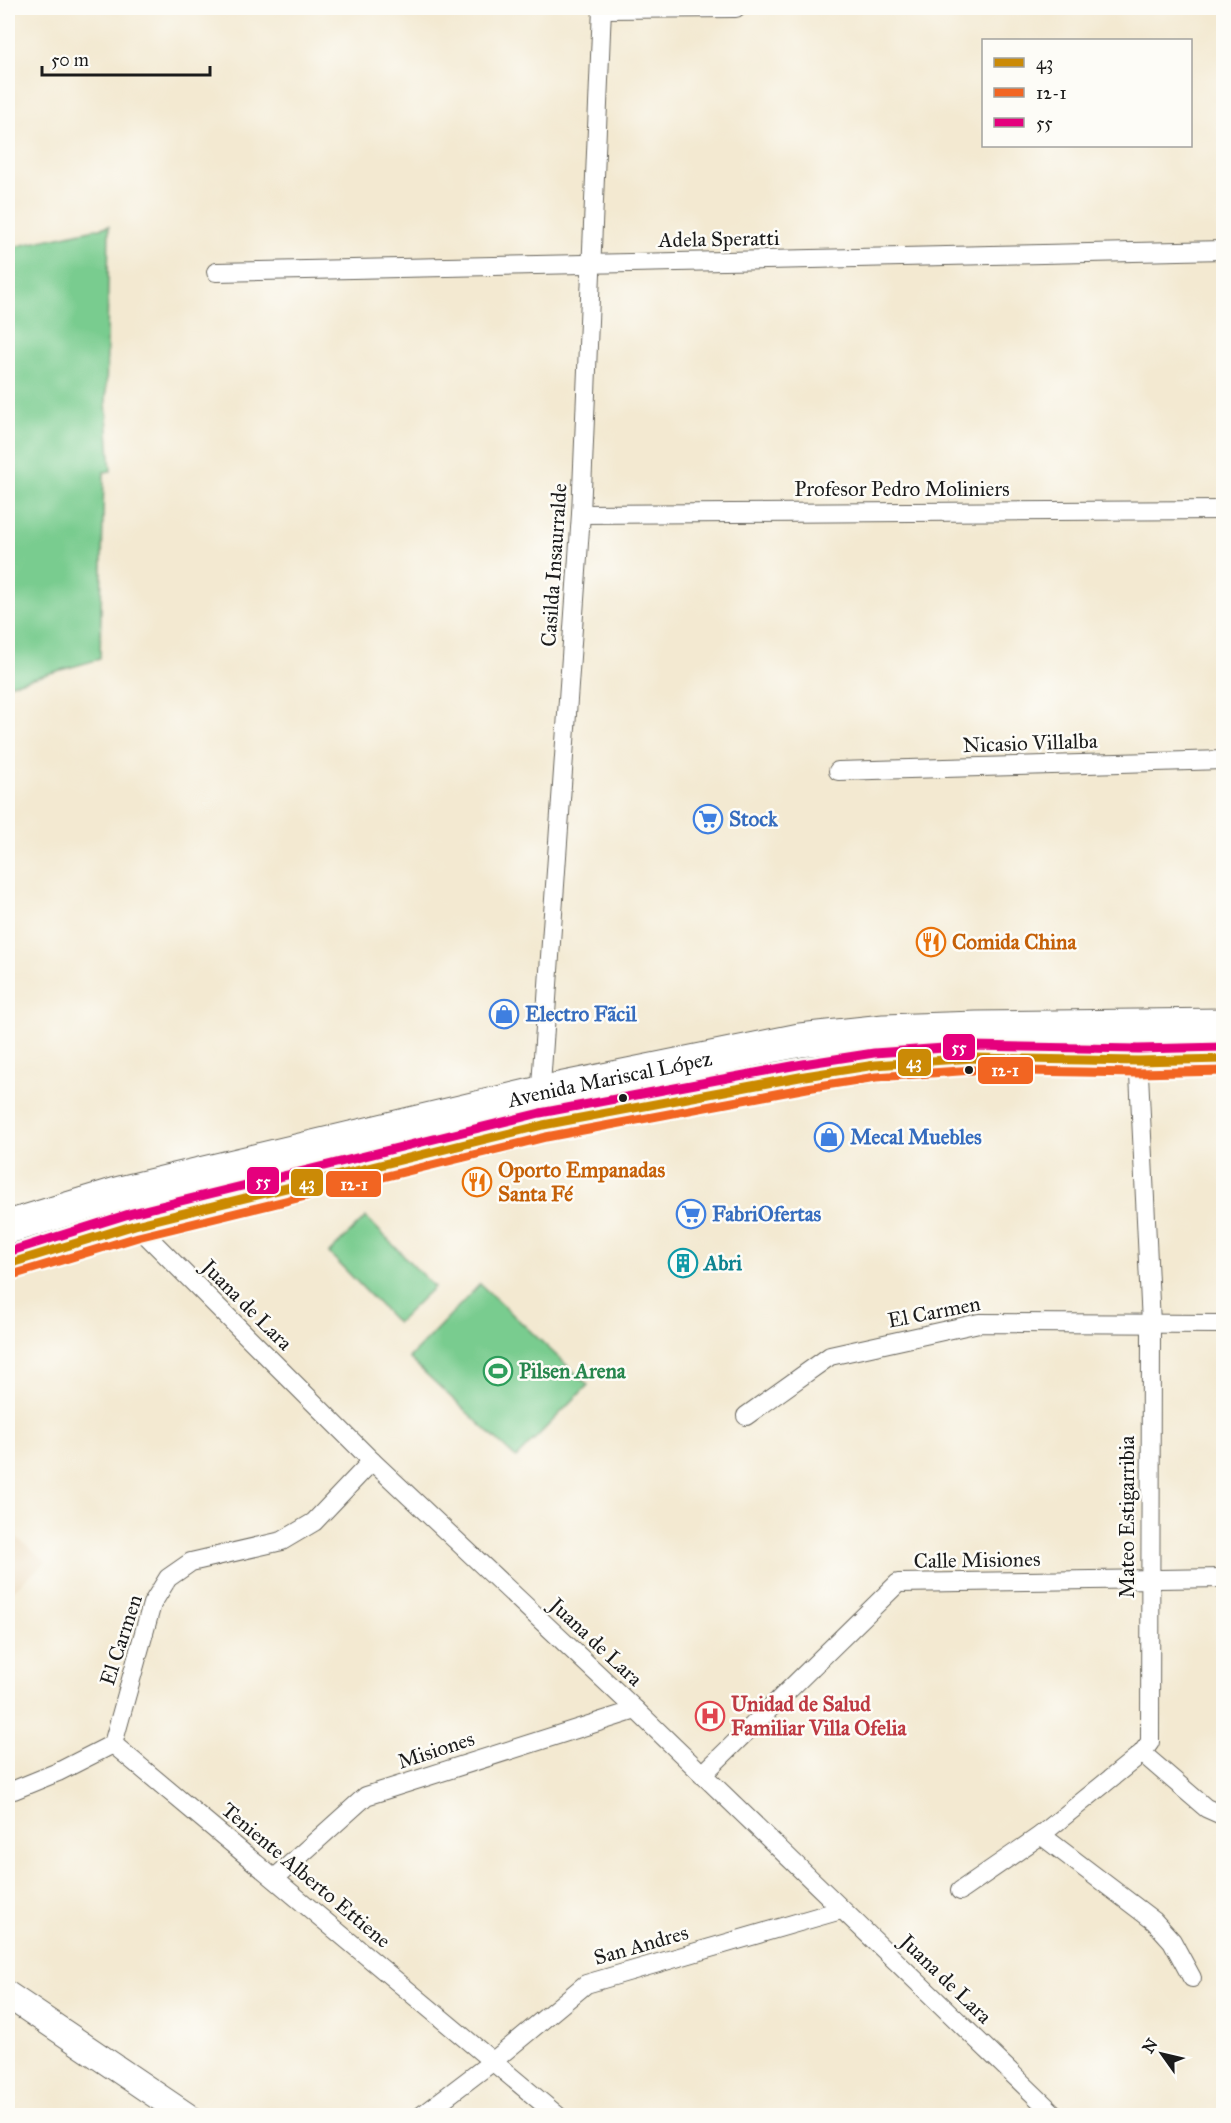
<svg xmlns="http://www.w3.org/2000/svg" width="1231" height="2123" font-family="'IM FELL Great Primer',serif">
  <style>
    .built { fill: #ebd8ba }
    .green { fill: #79cc8f; stroke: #4a7456; stroke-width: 1.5 }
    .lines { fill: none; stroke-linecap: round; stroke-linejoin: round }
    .street-casing { stroke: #67645b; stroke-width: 20 }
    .secondary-casing { stroke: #67645b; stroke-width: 28 }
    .highway-casing { stroke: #67645b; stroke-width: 35 }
    .street { stroke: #fff; stroke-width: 18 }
    .secondary { stroke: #fff; stroke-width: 26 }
    .highway { stroke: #fff; stroke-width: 33 }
    .bus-1-casing { stroke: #fdfcf7; stroke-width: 14 }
    .bus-2-casing { stroke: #fdfcf7; stroke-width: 14 }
    .bus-3-casing { stroke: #fdfcf7; stroke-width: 14 }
    .bus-1 { stroke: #cb8a06; stroke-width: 9 }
    .bus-2 { stroke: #f26522; stroke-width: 9 }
    .bus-3 { stroke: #e5007d; stroke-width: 9 }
    .bus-dot { fill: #1c1c1c; stroke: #fdfcf7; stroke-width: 2 }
    .labels { text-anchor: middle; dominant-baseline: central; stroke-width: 5; stroke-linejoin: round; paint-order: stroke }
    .street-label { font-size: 21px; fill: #1c1c1c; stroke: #fdfcf7 }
    .shop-label { font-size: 21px; font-weight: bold; fill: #366cbe; stroke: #fdfcf7; text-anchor: start }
    .food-label { font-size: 21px; font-weight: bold; fill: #c56008; stroke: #fdfcf7; text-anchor: start }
    .culture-label { font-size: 21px; font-weight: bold; fill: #0d838f; stroke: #fdfcf7; text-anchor: start }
    .leisure-label { font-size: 21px; font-weight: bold; fill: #27864d; stroke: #fdfcf7; text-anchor: start }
    .health-label { font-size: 21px; font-weight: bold; fill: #be3a42; stroke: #fdfcf7; text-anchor: start }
    .line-badge { stroke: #fdfcf7; stroke-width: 2 }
    .badge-label { font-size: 16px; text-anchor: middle; font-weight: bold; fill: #fff }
  </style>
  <rect width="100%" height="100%" fill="#fdfcf7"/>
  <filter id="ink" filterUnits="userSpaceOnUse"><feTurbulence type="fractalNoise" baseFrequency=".0167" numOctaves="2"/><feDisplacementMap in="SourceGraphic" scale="12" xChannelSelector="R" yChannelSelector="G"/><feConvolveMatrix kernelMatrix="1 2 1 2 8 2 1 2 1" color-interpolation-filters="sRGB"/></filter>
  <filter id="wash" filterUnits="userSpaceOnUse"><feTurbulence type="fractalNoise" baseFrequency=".008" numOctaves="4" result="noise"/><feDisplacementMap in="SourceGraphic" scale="24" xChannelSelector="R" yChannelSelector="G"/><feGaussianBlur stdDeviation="1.35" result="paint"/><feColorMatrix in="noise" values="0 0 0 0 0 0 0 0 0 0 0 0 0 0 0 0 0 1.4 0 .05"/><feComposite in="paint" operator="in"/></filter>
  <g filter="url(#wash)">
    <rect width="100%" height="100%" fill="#f3e9d1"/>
    <polygon class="built" points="8,1530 46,1562 8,1595"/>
    <g class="green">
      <polygon points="109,226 106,402 111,471 104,472 100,659 8,685 8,248"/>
      <polygon points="366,1217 434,1287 397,1323 329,1253"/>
      <polygon points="480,1284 588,1385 516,1458 409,1358"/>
    </g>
  </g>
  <g filter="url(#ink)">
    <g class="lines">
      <g class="street-casing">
        <g id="street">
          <polyline points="602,9 736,8"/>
          <polyline points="216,272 1224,250"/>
          <polyline points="581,514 1224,510"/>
          <polyline points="838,771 1224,760"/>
          <polyline points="540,1099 581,514 602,8"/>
          <polyline points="133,1222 372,1461 636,1710 1056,2116"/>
          <polyline points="746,1416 830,1356 979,1323 1224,1324"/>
          <polyline points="113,1744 558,2116"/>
          <polyline points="113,1744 152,1604 168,1578 191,1562 282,1541 314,1522 372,1461"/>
          <polyline points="1142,1753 1206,1808 1224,1816"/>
          <polyline points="702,1775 898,1583 1224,1578"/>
          <polyline points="8,1790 14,1790 58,1772 113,1744"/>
          <polyline points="1041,1835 1154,1921 1172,1941 1192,1978"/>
          <polyline points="275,1878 366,1796 636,1710"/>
          <polyline points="960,1891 1041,1835 1142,1753 1150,1742 1151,1324 1138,1053"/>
          <polyline points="421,2116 492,2062 586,1984 841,1910"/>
        </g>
      </g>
      <g class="secondary-casing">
        <polyline id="secondary" points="8,1995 187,2116"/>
      </g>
      <g class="highway-casing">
        <g id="highway">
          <path id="s1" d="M8,1227L120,1193L540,1093L800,1040L884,1031L977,1028L1224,1025"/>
          <polyline points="8,1264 135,1225 543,1125 805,1076 875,1065 973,1058 1138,1061 1224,1059"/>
        </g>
      </g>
      <use href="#street" class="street"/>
      <use href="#secondary" class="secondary"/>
      <use href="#highway" class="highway"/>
      <g class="bus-1-casing">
        <polyline id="bus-1" points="8,1264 135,1225 543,1125 805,1076 875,1065 973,1058 1138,1061 1224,1059"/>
      </g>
      <g class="bus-2-casing">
        <polyline id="bus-2" points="12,1275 138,1237 546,1137 807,1088 876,1077 973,1070 1138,1073 1224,1071"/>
      </g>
      <g class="bus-3-casing">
        <polyline id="bus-3" points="8,1252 132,1213 540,1113 803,1064 874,1053 972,1046 1138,1049 1224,1047"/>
      </g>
      <use href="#bus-1" class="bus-1"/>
      <use href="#bus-2" class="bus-2"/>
      <use href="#bus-3" class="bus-3"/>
    </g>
  </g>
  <defs>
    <g id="supermarket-ring" transform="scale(1.5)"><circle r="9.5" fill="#fdfcf7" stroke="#3f7fe0" stroke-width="1.5"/><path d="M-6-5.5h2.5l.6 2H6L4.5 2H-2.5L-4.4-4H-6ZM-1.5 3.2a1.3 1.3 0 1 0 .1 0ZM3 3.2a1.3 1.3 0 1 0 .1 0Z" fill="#3f7fe0"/></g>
    <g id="restaurant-ring" transform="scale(1.5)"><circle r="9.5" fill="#fdfcf7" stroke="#e8710a" stroke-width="1.5"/><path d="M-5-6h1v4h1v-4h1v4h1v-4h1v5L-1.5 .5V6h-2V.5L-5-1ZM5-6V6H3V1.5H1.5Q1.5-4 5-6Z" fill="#e8710a"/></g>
    <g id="shop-ring" transform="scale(1.5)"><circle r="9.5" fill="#fdfcf7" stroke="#3f7fe0" stroke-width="1.5"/><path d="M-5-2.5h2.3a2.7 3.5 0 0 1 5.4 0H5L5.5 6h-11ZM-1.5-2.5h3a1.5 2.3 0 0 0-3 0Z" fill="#3f7fe0"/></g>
    <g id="building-ring" transform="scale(1.5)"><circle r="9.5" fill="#fdfcf7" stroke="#0f9aa8" stroke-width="1.5"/><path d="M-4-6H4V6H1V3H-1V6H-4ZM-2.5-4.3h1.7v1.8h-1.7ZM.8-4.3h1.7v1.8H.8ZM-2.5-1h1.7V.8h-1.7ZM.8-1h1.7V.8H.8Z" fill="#0f9aa8"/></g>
    <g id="stadium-ring" transform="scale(1.5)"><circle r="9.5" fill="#fdfcf7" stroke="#2e9e5b" stroke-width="1.5"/><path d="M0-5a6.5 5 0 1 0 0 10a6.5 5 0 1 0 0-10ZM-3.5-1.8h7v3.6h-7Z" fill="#2e9e5b"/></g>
    <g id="hospital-ring" transform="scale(1.5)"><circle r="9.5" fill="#fdfcf7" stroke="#e0444e" stroke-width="1.5"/><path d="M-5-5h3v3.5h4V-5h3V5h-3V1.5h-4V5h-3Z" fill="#e0444e"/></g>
  </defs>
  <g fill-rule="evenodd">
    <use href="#supermarket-ring" x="708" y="819"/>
    <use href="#restaurant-ring" x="931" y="942"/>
    <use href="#shop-ring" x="504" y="1014"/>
    <use href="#shop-ring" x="829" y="1137"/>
    <use href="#restaurant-ring" x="477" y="1182"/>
    <use href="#supermarket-ring" x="691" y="1214"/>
    <use href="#building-ring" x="683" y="1263"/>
    <use href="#stadium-ring" x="498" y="1371"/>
    <use href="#hospital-ring" x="710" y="1716"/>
  </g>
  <g class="bus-dot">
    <circle cx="969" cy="1070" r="5"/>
    <circle cx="623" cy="1098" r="5"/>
  </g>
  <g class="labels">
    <g class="street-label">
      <text transform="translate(719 239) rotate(-1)">Adela Speratti</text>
      <text x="902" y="489">Profesor Pedro Moliniers</text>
      <text transform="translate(554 565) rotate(-86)">Casilda Insaurralde</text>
      <text transform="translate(1030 743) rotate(-2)">Nicasio Villalba</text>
      <text stroke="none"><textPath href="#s1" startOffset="620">Avenida Mariscal López</textPath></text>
      <text transform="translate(247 1305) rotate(45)">Juana de Lara</text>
      <text transform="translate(934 1312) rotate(-11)">El Carmen</text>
      <text transform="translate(1127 1517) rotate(-90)">Mateo Estigarribia</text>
      <text transform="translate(977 1560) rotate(-1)">Calle Misiones</text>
      <text transform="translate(121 1640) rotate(-72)">El Carmen</text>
      <text transform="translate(596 1642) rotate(43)">Juana de Lara</text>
      <text transform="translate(436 1750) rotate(-18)">Misiones</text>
      <text transform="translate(306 1875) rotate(40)">Teniente Alberto Ettiene</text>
      <text transform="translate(641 1945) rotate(-16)">San Andres</text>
      <text transform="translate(946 1979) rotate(44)">Juana de Lara</text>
    </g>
    <g class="shop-label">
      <text x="729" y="819">Stock</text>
      <text x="525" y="1014">Electro Fãcil</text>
      <text x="850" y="1137">Mecal Muebles</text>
      <text x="712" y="1214">FabriOfertas</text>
    </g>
    <g class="food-label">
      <text x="952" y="942">Comida China</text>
      <text x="498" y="1170">Oporto Empanadas<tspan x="498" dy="24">Santa Fé</tspan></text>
    </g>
    <g class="culture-label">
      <text x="704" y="1263">Abri</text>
    </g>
    <g class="leisure-label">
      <text x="519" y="1371">Pilsen Arena</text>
    </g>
    <g class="health-label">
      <text x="731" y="1704">Unidad de Salud<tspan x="731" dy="24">Familiar Villa Ofelia</tspan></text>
    </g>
  </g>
  <g class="line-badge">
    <rect x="942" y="1033" width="34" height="28" rx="6" fill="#e5007d"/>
    <rect x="897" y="1048" width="35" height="29" rx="6" fill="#cb8a06"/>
    <rect x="977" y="1056" width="57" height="29" rx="6" fill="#f26522"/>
    <rect x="246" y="1166" width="34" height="29" rx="6" fill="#e5007d"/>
    <rect x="290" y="1168" width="34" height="29" rx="6" fill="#cb8a06"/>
    <rect x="325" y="1170" width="57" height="28" rx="6" fill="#f26522"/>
  </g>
  <g class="badge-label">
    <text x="959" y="1053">55</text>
    <text x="914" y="1068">43</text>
    <text x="1005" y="1076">12-1</text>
    <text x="263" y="1187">55</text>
    <text x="307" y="1189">43</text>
    <text x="354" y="1190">12-1</text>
  </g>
  <rect width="1231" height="2123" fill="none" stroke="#fdfcf7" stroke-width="30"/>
  <rect x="982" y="39" width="210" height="108" fill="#fdfcf7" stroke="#a3a29f" stroke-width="1.5"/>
  <rect x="994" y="58" width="30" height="9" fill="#cb8a06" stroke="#a3a29f" stroke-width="1.5"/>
  <text x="1036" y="69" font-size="18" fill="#1c1c1c">43</text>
  <rect x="994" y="88" width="30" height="9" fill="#f26522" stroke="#a3a29f" stroke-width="1.5"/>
  <text x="1036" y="99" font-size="18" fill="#1c1c1c">12-1</text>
  <rect x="994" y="118" width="30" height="9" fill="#e5007d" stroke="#a3a29f" stroke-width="1.5"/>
  <text x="1036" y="129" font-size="18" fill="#1c1c1c">55</text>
  <g transform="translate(1162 2054) rotate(304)" stroke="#fdfcf7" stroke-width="4.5" paint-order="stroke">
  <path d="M0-4.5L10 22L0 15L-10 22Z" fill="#1c1c1c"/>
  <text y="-9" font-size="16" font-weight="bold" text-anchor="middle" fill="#1c1c1c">N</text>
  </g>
  <path d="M42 66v9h168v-9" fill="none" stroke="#1c1c1c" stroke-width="3"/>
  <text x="51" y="66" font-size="18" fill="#1c1c1c" stroke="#fdfcf7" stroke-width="4.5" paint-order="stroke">50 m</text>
</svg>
